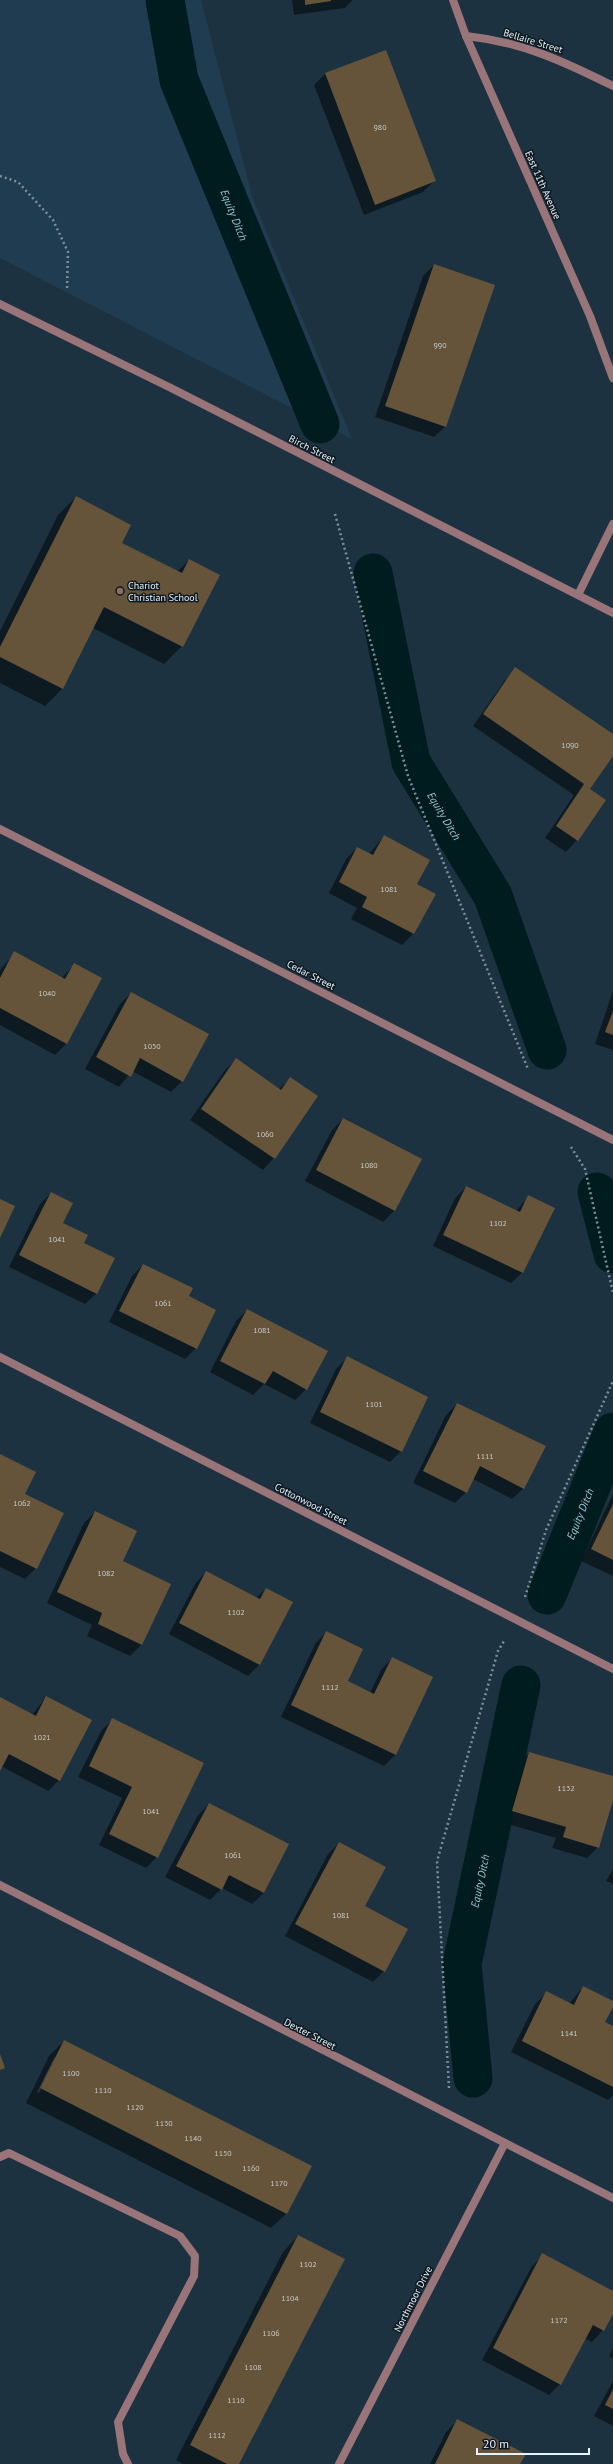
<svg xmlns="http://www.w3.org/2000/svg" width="613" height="2464" font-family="'PT Sans',sans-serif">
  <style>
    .built { fill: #203c50 }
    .shadow { fill: #0007; fill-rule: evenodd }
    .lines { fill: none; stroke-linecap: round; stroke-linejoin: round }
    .canal { stroke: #001c1f; stroke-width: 39 }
    .building { fill: #65543a }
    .path { stroke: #7e8f9c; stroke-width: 2.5; stroke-dasharray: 2 3; stroke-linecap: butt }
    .lane { stroke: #997478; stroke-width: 8 }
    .street { stroke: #997478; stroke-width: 8 }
    .education-dot { fill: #8d6e63; stroke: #0f181f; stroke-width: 1.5 }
    .labels { text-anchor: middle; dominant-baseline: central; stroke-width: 3; stroke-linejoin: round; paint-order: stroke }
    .number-label { font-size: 8px; fill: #c6cbcc }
    .street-label { font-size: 10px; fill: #e6f3fd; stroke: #0f181f }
    .poi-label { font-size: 10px; fill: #e6f3fd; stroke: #0f181f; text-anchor: start }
    .water-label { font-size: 11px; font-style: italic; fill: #83cfd4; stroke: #0f181f }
  </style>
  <rect width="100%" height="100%" fill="#1c3241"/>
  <polygon class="built" points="0,0 201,0 253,199 352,439 0,258"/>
  <g class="shadow">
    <polygon points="292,0 353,0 345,8 294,15"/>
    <polygon points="386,51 434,181 423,192 364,215 314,85 325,74"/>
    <polygon points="434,265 446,426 434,437 375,417 423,276"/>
    <polygon points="76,497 121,544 177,572 189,560 182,646 164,664 93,628 63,688 45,706 0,683 0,631 58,515"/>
    <polygon points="516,669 613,736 613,754 589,789 605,800 577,840 566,852 545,838 574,795 473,726 505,680"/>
    <polygon points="384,836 416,884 434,894 413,934 402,945 351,919 357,908 329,893 346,859 357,848 369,854"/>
    <polygon points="15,953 62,978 74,965 66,1044 55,1055 0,1025 0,970"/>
    <polygon points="613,991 613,1050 595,1044"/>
    <polygon points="131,993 182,1081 171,1092 132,1071 119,1087 85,1069 120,1004"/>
    <polygon points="236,1059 279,1089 290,1078 317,1096 274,1158 263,1170 190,1120 225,1070"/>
    <polygon points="343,1119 421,1160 394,1211 383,1222 305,1181 332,1130"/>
    <polygon points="466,1187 516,1211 528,1197 523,1272 511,1283 433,1246 455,1198"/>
    <polygon points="51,1193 62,1223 97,1293 85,1304 9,1267 40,1204"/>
    <polygon points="143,1265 188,1297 196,1348 185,1359 109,1322 132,1276"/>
    <polygon points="247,1310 306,1389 295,1400 264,1384 253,1395 210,1372 236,1321"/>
    <polygon points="347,1358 401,1451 390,1462 310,1423 336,1369"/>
    <polygon points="457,1404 524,1488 512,1499 473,1479 466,1492 455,1503 413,1483 446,1415"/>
    <polygon points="0,1455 23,1494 36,1568 25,1579 0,1567"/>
    <polygon points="613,1494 613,1576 581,1561"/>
    <polygon points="95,1512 121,1562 169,1584 141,1645 130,1656 87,1636 92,1625 47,1603 84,1523"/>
    <polygon points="206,1572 256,1598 266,1589 292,1602 259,1665 248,1676 169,1634 195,1584"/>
    <polygon points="326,1632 346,1681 370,1693 381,1670 392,1658 432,1678 395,1755 384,1766 281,1717 315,1644"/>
    <polygon points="46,1697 59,1780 48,1791 1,1766 0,1769 0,1698 32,1715"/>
    <polygon points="112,1720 157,1857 146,1868 99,1845 122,1798 78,1777 101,1731"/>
    <polygon points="529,1753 613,1777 613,1797 598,1847 587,1858 552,1848 556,1838 501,1822 518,1764"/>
    <polygon points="209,1804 288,1845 264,1893 252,1904 222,1888 210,1900 165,1877 198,1815"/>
    <polygon points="339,1843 364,1907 384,1971 373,1982 285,1936 328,1854"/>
    <polygon points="613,1869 613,1884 606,1881"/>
    <polygon points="583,1987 613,2002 604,2022 613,2027 613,2095 608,2100 511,2052 535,2004 547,1993 569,2004"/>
    <path d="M64,2041L287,2213L271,2228L26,2103L49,2056ZM54,2058H56L39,2093L37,2092Z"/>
    <polygon points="298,2236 238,2464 183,2464 176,2460 283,2252"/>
    <polygon points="543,2255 613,2292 613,2312 603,2330 592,2342 585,2338 560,2384 549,2395 482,2360 532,2266"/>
    <polygon points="613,2348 613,2359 609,2356"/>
    <polygon points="613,2381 613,2426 594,2416"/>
    <polygon points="457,2421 519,2464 430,2464 446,2432"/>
  </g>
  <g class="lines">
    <g class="canal">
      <polyline points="165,0 179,80 320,424"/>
      <polyline points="373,573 411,762 493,896 547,1050"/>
      <polyline points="597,1192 613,1254"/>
      <polyline points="547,1595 613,1432"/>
      <polyline points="473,2078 462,1964 521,1685"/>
    </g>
  </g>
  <g class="building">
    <polygon points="305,0 331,0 331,1 305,5"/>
    <polygon points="386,50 436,181 375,205 325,73"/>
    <polygon points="434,264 495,285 446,427 385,406"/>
    <polygon points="76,496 131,525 122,543 182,573 189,559 220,575 183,647 104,607 63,689 0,657 0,647"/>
    <polygon points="515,667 613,734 613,756 590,789 606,800 578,841 556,826 584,784 483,714"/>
    <polygon points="384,835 430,860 417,884 436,894 414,934 362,907 367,897 339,882 357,847 373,855"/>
    <polygon points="14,951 65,979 74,963 102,978 67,1044 0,1008 0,978"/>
    <polygon points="131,992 209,1034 183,1082 140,1058 131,1077 96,1057"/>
    <polygon points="613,1011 613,1035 605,1032"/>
    <polygon points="236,1058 281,1090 290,1077 318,1096 275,1159 201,1109"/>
    <polygon points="343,1118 422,1159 395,1211 316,1170"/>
    <polygon points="466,1186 520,1212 528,1195 555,1208 523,1273 443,1235"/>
    <polygon points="51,1192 73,1203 63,1223 88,1235 84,1243 115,1258 97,1294 19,1255"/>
    <polygon points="0,1199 15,1206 0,1238"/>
    <polygon points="143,1264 193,1288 189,1296 216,1310 197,1349 119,1311"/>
    <polygon points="247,1309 328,1351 307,1390 273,1371 265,1384 220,1361"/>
    <polygon points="347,1356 428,1397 402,1452 320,1412"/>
    <polygon points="457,1403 546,1446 524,1489 480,1466 467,1493 423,1471"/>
    <polygon points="0,1454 36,1472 25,1494 64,1513 37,1569 0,1551"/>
    <polygon points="613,1504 613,1560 591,1549"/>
    <polygon points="95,1511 137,1531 123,1561 171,1584 142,1645 98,1624 102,1613 57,1592"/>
    <polygon points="206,1571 260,1599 266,1588 293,1602 260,1665 179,1623"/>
    <polygon points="326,1631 363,1649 348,1681 374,1694 392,1657 433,1677 396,1755 291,1705"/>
    <polygon points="46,1696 92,1720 60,1781 9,1754 0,1771 0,1697 36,1716"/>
    <polygon points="112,1718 204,1763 158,1858 109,1834 132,1787 89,1766"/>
    <polygon points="529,1752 613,1776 613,1800 599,1848 563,1837 566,1827 512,1811"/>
    <polygon points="209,1803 289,1844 264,1893 229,1875 222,1890 176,1866"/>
    <polygon points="339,1842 386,1867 365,1906 408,1929 385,1972 295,1924"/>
    <polygon points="583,1986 613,2001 613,2007 605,2022 613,2026 613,2087 522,2041 546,1991 574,2005"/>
    <polygon points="64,2040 312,2166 287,2214 40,2088"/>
    <polygon points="0,2054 5,2068 0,2070"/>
    <polygon points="298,2235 345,2259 239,2464 227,2464 190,2445"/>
    <polygon points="542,2253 613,2291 613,2314 604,2331 593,2325 561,2385 493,2348"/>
    <polygon points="613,2389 613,2409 605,2405"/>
    <polygon points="457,2419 526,2454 520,2464 435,2464"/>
  </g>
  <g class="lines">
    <g class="path">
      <polyline points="0,176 18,182 53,220 68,252 67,291"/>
      <polyline points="335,514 408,776 528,1069"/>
      <polyline points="571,1147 585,1169 613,1293"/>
      <polyline points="525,1597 546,1530 613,1381"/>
      <polyline points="449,2088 437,1861 498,1651 504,1641"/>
    </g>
    <polyline class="lane" points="0,2157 9,2153 180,2236 195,2256 194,2276 118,2422 123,2454 128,2464"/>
    <g class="street">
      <polyline points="453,0 466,36 590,316 613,378"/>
      <path d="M466,36C522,42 563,61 613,86"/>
      <polyline points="0,304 171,388 613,613"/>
      <polyline points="578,595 613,524"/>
      <polyline points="0,829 613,1140"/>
      <polyline points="0,1357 613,1669"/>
      <polyline points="0,1885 613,2198"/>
      <polyline points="339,2464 505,2143"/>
    </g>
  </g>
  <circle class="education-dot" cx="120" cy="591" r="4"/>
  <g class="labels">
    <g class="number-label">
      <text x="380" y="127">980</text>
      <text x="440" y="345">990</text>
      <text x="570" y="745">1090</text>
      <text x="389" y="889">1081</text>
      <text x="47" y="993">1040</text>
      <text x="152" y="1046">1050</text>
      <text x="265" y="1134">1060</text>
      <text x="369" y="1165">1080</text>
      <text x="498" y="1223">1102</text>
      <text x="57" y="1239">1041</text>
      <text x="163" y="1303">1061</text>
      <text x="262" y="1330">1081</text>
      <text x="374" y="1404">1101</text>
      <text x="485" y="1456">1111</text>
      <text x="22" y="1503">1062</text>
      <text x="106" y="1573">1082</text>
      <text x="236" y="1612">1102</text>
      <text x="330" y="1687">1112</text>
      <text x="42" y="1737">1021</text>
      <text x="566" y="1788">1132</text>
      <text x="151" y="1811">1041</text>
      <text x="233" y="1855">1061</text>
      <text x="341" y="1915">1081</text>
      <text x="569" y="2033">1141</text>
      <text x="71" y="2073">1100</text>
      <text x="103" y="2090">1110</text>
      <text x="135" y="2107">1120</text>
      <text x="164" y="2123">1130</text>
      <text x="193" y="2138">1140</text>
      <text x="223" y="2153">1150</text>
      <text x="251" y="2168">1160</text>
      <text x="279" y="2183">1170</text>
      <text x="308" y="2264">1102</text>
      <text x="290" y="2298">1104</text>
      <text x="559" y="2320">1172</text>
      <text x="271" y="2333">1106</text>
      <text x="253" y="2367">1108</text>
      <text x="236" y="2400">1110</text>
      <text x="217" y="2435">1112</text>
    </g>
    <g class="street-label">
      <text transform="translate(533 41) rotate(17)">Bellaire Street</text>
      <text transform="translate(543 185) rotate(66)">East 11th Avenue</text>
      <text transform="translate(312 449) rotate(27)">Birch Street</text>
      <text transform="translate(311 975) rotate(27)">Cedar Street</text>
      <text transform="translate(311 1504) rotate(27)">Cottonwood Street</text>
      <text transform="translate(310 2034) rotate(27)">Dexter Street</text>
      <text transform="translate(413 2299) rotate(-63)">Northmoor Drive</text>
    </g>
    <g class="poi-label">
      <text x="128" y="585">Chariot<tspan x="128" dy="12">Christian School</tspan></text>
    </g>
    <g class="water-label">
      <text transform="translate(234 215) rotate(68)">Equity Ditch</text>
      <text transform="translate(444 816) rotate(59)">Equity Ditch</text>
      <text transform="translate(580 1514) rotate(-68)">Equity Ditch</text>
      <text transform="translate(480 1881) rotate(-78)">Equity Ditch</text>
    </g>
  </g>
  <path d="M477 2448v6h112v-6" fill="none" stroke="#e6f3fd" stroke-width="2"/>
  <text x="483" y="2448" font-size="12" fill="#e6f3fd" stroke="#0f181f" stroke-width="3" paint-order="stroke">20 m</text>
</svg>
